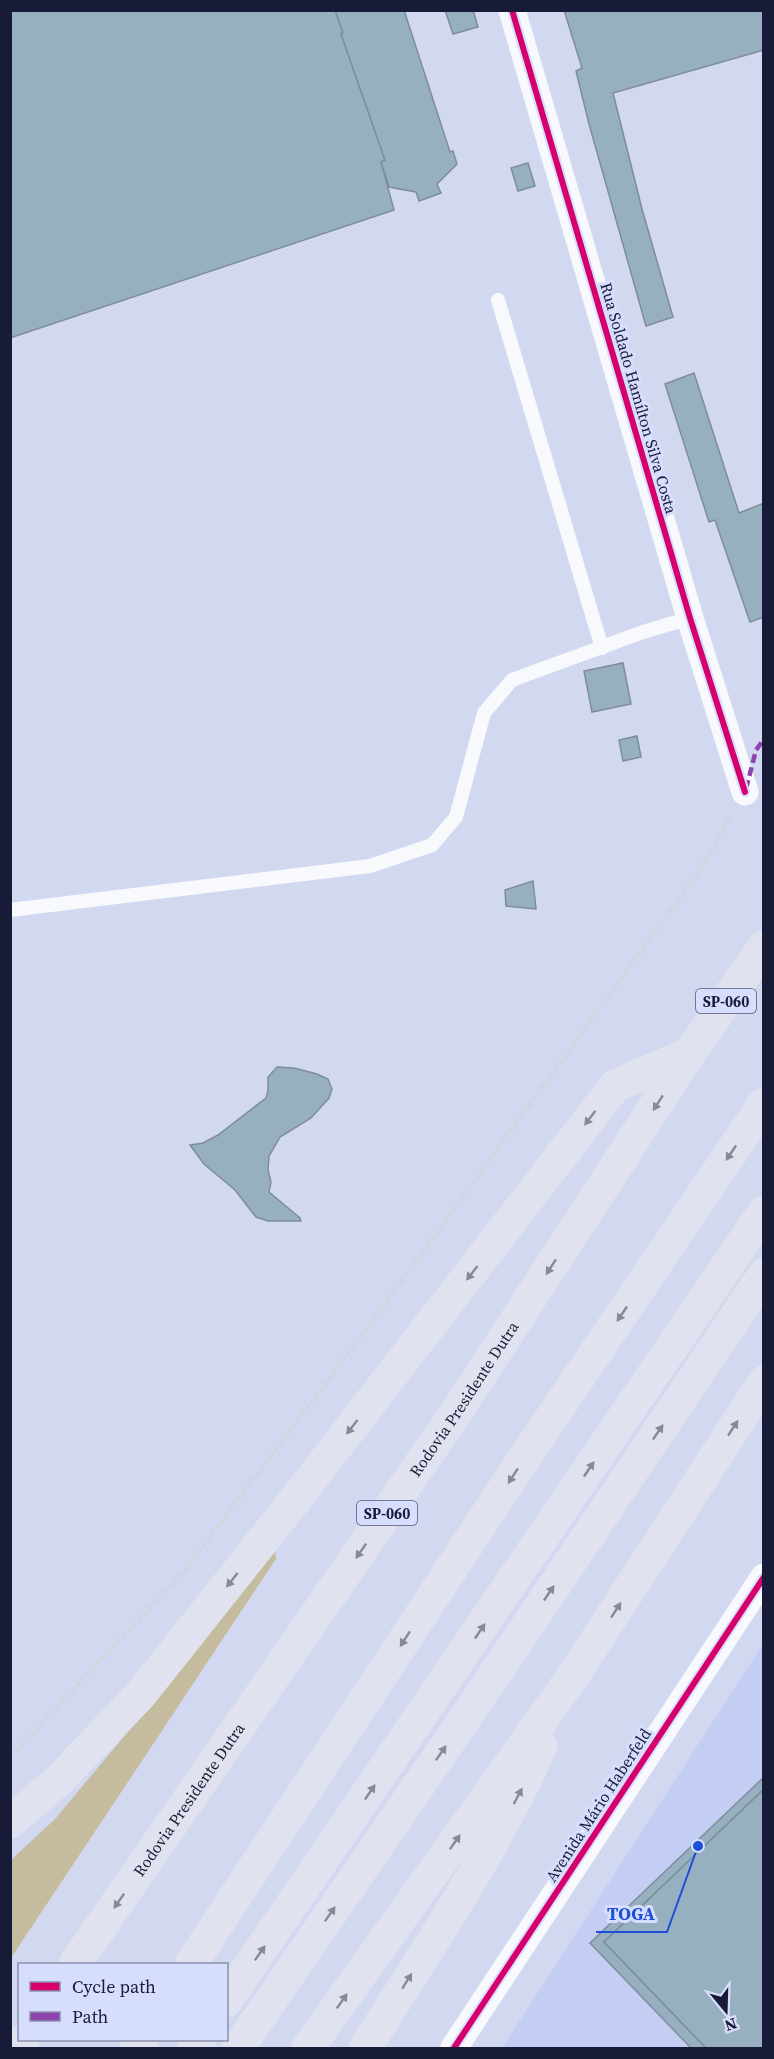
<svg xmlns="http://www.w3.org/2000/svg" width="774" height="2059" font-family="'Source Serif 4',serif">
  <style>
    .built { fill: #c4cdf3 }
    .green { fill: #c5bca0 }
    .building { fill: #96b0c0; stroke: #7f8d9b; stroke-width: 1.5 }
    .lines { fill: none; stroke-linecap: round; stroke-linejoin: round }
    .path { stroke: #d2d5dc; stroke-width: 4; stroke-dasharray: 4.5 3; stroke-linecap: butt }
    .service { stroke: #f8f9fd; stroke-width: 14 }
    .minor { stroke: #f8f9fd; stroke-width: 27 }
    .motorway { stroke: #e0e3ef; stroke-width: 33 }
    .quiet { stroke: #8e44ad; stroke-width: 4.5; stroke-dasharray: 9 4.5; stroke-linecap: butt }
    .cycleway-casing { stroke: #d7defd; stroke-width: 10 }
    .cycleway { stroke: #d6006c; stroke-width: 6 }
    .oneway { fill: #86899c }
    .labels { text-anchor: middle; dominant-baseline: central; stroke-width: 6; stroke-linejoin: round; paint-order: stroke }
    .shield { fill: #d7defd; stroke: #515672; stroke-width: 1.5 }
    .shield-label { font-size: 15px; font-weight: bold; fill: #171b37 }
    .street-label { font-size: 16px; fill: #171b37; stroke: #d7defd }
    .leader { fill: none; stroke: #1d4ed8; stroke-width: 2 }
    .callout-dot { fill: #1d4ed8; stroke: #d7defd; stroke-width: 2 }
    .callout-label { font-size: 18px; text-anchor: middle; font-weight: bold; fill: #1d4ed8; stroke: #d7defd; stroke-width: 6; stroke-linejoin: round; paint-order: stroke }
  </style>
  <rect width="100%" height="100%" fill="#d2d8f0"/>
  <polygon class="built" points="763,1644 763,2048 502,2048"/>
  <polygon class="green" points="275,1547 276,1559 11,1958 11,1860 55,1819 177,1673"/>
  <g class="building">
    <polygon points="10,10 335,10 343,33 341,34 385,160 381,162 394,210 10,338"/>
    <polygon points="335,10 404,10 450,152 453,151 457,164 437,184 441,193 419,201 416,192 389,187 381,162 385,160 341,34 343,33"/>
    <polygon points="445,10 473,10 478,27 453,34"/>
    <polygon points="564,10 764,10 764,50 613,93 642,209 673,317 646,326 589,124 576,71 582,68"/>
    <polygon points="528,163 535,186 518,191 511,168"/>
    <polygon points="694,373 739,513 764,503 764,617 750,622 715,520 709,522 665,384"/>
    <polygon points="623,663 631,704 592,712 584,671"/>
    <polygon points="637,736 641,757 623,761 619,740"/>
    <polygon points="533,881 536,909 506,906 505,890"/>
    <polygon points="277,1067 294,1068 317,1074 328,1079 332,1089 329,1098 311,1118 280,1137 269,1156 268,1170 271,1182 269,1192 300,1218 301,1221 268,1221 256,1217 235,1190 204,1164 190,1145 203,1143 218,1135 266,1098 268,1091 268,1077"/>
    <polygon points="764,1777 764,1789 604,1942 706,2048 691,2048 590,1943"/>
    <polygon points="764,1789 764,2048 706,2048 604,1942"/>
  </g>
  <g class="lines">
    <polyline class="path" points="10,1757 185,1570 369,1326 700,870 731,816"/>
    <g class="service">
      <polyline points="498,300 602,648"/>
      <polyline points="10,910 370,866 432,845 456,817 484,713 512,680 643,632 690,618"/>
    </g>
    <g class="minor">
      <polyline points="512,10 690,618 745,792"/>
      <polyline points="454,2048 764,1577"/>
    </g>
    <g class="motorway">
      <polyline points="10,1822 60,1779 141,1694 295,1500 615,1086 689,1054"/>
      <path id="s1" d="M75,1964L457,1411L689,1054L764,947"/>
      <polyline points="191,1964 525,1457 764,1104"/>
      <polyline points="226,2001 764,1212"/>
      <polyline points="17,2048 23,2040"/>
      <polyline points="136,2048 142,2040"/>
      <polyline points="194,2048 200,2040"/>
      <polyline points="238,2048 470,1711 764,1275"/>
      <polyline points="308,2048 573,1676 764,1382"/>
      <path d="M365,2048C427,1950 493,1853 541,1746"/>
    </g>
    <polyline class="quiet" points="746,789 756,750 764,739"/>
    <g class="cycleway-casing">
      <g id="cycleway">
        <polyline points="512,10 690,618 745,792"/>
        <polyline points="454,2048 764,1577"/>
      </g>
    </g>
    <use href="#cycleway" class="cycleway"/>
  </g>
  <defs><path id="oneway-solid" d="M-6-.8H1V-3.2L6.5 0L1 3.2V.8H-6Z" transform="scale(1.5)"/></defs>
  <g class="oneway">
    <use href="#oneway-solid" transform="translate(658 1103) rotate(123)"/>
    <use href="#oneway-solid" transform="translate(590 1118) rotate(127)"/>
    <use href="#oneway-solid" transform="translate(731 1153) rotate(124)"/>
    <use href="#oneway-solid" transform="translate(551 1267) rotate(123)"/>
    <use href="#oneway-solid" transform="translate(472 1273) rotate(128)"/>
    <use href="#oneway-solid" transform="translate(622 1314) rotate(124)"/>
    <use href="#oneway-solid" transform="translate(352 1427) rotate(128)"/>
    <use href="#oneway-solid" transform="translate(733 1428) rotate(-57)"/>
    <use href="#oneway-solid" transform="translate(658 1432) rotate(-56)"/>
    <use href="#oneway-solid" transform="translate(589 1469) rotate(-56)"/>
    <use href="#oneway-solid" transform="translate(513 1476) rotate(123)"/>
    <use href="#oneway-solid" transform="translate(361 1551) rotate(125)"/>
    <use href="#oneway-solid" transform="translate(232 1580) rotate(128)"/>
    <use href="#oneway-solid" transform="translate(549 1593) rotate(-56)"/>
    <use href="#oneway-solid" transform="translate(616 1610) rotate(-57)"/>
    <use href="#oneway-solid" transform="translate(480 1631) rotate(-56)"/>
    <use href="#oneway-solid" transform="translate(405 1639) rotate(123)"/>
    <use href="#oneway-solid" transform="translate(441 1753) rotate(-55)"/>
    <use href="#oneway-solid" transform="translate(370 1792) rotate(-56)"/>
    <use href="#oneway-solid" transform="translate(518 1796) rotate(-62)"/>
    <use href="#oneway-solid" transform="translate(455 1842) rotate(-55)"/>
    <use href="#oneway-solid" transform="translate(119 1901) rotate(125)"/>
    <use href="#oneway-solid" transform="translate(330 1914) rotate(-55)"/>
    <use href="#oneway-solid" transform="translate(260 1953) rotate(-55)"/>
    <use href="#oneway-solid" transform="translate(407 1981) rotate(-58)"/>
    <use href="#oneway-solid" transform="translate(342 2001) rotate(-55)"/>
  </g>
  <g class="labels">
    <g class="shield">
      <rect x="696" y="989" width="60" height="24" rx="4.5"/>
      <rect x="357" y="1501" width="60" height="24" rx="4.5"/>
    </g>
    <g class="shield-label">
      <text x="726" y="1001">SP-060</text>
      <text x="387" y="1513">SP-060</text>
    </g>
    <g class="street-label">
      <text transform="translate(639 398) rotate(74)">Rua Soldado Hamílton Silva Costa</text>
      <text stroke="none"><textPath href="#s1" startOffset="686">Rodovia Presidente Dutra</textPath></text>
      <text stroke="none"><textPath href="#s1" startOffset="200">Rodovia Presidente Dutra</textPath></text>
      <text transform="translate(598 1805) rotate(-57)">Avenida Mário Haberfeld</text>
    </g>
  </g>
  <path class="leader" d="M698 1846L667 1932H596"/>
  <circle class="callout-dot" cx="698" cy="1846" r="6"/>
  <g class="callout-label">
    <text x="631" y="1920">TOGA</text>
  </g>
  <rect width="774" height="2059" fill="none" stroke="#171b37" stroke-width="24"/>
  <rect x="18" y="1963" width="210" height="78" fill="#d7defd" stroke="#8a90ae" stroke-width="1.5"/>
  <rect x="30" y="1982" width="30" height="9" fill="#d6006c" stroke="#8a90ae" stroke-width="1.5"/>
  <text x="72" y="1993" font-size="18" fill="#171b37">Cycle path</text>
  <rect x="30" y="2012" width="30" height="9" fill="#8e44ad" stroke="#8a90ae" stroke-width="1.5"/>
  <text x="72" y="2023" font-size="18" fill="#171b37">Path</text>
  <g transform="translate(726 2011) rotate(161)" stroke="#d7defd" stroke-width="4.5" paint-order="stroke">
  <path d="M0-4.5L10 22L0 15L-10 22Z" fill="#171b37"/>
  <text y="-9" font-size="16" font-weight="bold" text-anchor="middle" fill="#171b37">N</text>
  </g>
</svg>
